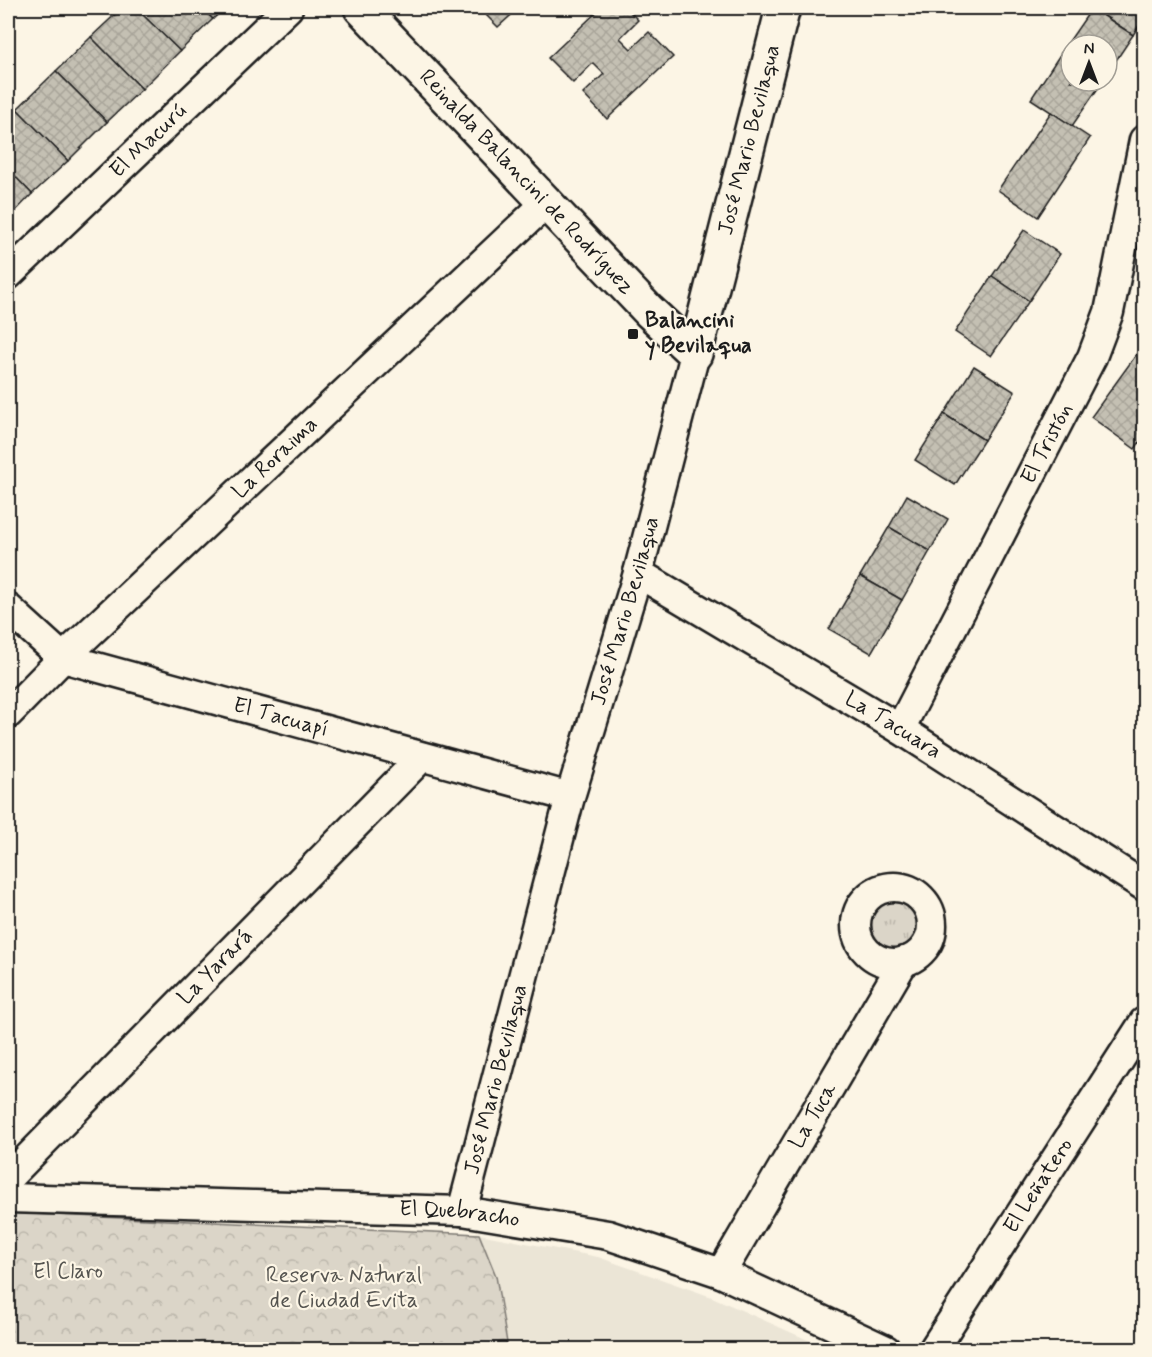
<svg xmlns="http://www.w3.org/2000/svg" width="1152" height="1357" font-family="Mynerve,sans-serif">
  <style>
    .built { fill: #ebe5d6 }
    .grass { fill: url(#grass-tufts); stroke: #7c7872; stroke-width: 1.5 }
    .park { fill: url(#park-crowns); stroke: #7c7872; stroke-width: 1.5 }
    .building { fill: url(#building-cross-hatch); stroke: #1c1c1c; stroke-width: 1.5 }
    .lines { fill: none; stroke-linecap: round; stroke-linejoin: round }
    .street-casing { stroke: #1c1c1c; stroke-width: 33 }
    .secondary-casing { stroke: #1c1c1c; stroke-width: 38 }
    .street { stroke: #fcf5e5; stroke-width: 28 }
    .secondary { stroke: #fcf5e5; stroke-width: 33 }
    .poi-dot { fill: #1c1c1c; stroke: #fcf5e5; stroke-width: 2 }
    .labels { text-anchor: middle; dominant-baseline: central; stroke-width: 4.5; stroke-linejoin: round; paint-order: stroke }
    .street-label { font-size: 22px; fill: #1c1c1c; stroke: #fcf5e5 }
    .poi-label { font-size: 22px; font-weight: bold; fill: #1c1c1c; stroke: #fcf5e5; text-anchor: start }
    .park-label { font-size: 22px; fill: #555450; stroke: #fcf5e5 }
  </style>
  <defs>
    <pattern id="grass-tufts" width="24" height="20" patternUnits="userSpaceOnUse" patternTransform="scale(1.5)"><rect width="24" height="20" fill="#dbd5c8"/><path d="M3 7l-1-3M5 7V3M7 7l1-3M15 17l-1-3M17 17v-4M19 17l1-3" fill="none" stroke="#bbb6ab"/></pattern>
    <pattern id="park-crowns" width="20" height="18" patternUnits="userSpaceOnUse" patternTransform="scale(1.5)"><rect width="20" height="18" fill="#dbd5c8"/><path d="M2 6a3 3 0 1 1 6 0M12 15a3 3 0 1 1 6 0" fill="none" stroke="#bbb6ab"/></pattern>
    <pattern id="building-cross-hatch" width="8" height="8" patternUnits="userSpaceOnUse" patternTransform="scale(1.5)"><rect width="8" height="8" fill="#c4c0b3"/><path d="M0 0l8 8M0 8l8-8" fill="none" stroke="#a8a499"/></pattern>
  </defs>
  <rect width="100%" height="100%" fill="#fcf5e5"/>
  <filter id="ink" filterUnits="userSpaceOnUse"><feTurbulence type="fractalNoise" baseFrequency=".0167" numOctaves="2"/><feDisplacementMap in="SourceGraphic" scale="12" xChannelSelector="R" yChannelSelector="G"/><feConvolveMatrix kernelMatrix="1 2 1 2 8 2 1 2 1" color-interpolation-filters="sRGB"/></filter>
  <g filter="url(#ink)">
    <polygon class="built" points="479,1234 598,1257 712,1297 828,1349 508,1349 496,1276"/>
    <circle class="grass" cx="894" cy="924" r="30"/>
    <polygon class="park" points="8,1213 479,1234 496,1276 508,1349 8,1349"/>
    <g class="building">
      <polygon points="122,8 136,8 180,51 142,89 91,37"/>
      <polygon points="136,8 202,8 213,19 180,51"/>
      <polygon points="202,8 225,8 213,19"/>
      <polygon points="479,8 519,8 498,27"/>
      <polygon points="601,8 626,8 638,20 620,38 631,49 649,32 673,57 607,119 583,94 604,74 593,63 573,83 548,58"/>
      <polygon points="1092,8 1144,8 1144,18 1133,35"/>
      <polygon points="1092,8 1133,35 1107,74 1107,45 1071,45 1071,59 1061,53"/>
      <polygon points="91,37 142,89 107,122 56,71"/>
      <polygon points="1061,53 1071,59 1071,81 1103,81 1072,126 1031,99"/>
      <polygon points="56,71 107,122 68,161 17,109"/>
      <polygon points="17,109 68,161 32,194 8,169 8,118"/>
      <polygon points="1051,112 1090,138 1038,217 998,190"/>
      <polygon points="8,169 32,194 8,219"/>
      <polygon points="1024,230 1060,254 1029,301 992,276"/>
      <polygon points="992,276 1029,301 991,356 955,332"/>
      <polygon points="1144,344 1144,436 1135,449 1091,417"/>
      <polygon points="974,366 1015,392 984,440 944,414"/>
      <polygon points="944,414 984,440 955,485 915,460"/>
      <polygon points="907,495 948,519 930,551 889,527"/>
      <polygon points="889,527 930,551 902,600 860,576"/>
      <polygon points="860,576 902,600 871,653 829,629"/>
    </g>
    <g class="lines">
      <g class="street-casing">
        <g id="street">
          <path id="s1" d="M8,275L288,8"/>
          <path id="s2" d="M638,573L900,729L1144,886"/>
          <path id="s3" d="M8,608L63,658L570,797"/>
          <path id="s4" d="M8,714L63,658L546,203"/>
          <path id="s5" d="M900,729L1092,357L1109,312L1144,140"/>
          <circle cx="894" cy="925" r="38"/>
          <path id="s6" d="M8,1178L422,757"/>
          <path id="s7" d="M8,1198L462,1211L608,1235L721,1273L886,1350"/>
          <path id="s8" d="M462,1211L570,797L638,573L695,354"/>
          <path id="s9" d="M721,1273L904,961"/>
          <path id="s10" d="M933,1350L1144,1022"/>
        </g>
      </g>
      <g class="secondary-casing">
        <g id="secondary">
          <path id="s11" d="M361,8L649,311L695,354L783,8"/>
        </g>
      </g>
      <use href="#street" class="street"/>
      <use href="#secondary" class="secondary"/>
    </g>
  </g>
  <rect class="poi-dot" x="627" y="328" width="12" height="12" rx="3"/>
  <g class="labels">
    <g class="street-label">
      <text stroke="none"><textPath href="#s11" startOffset="702">José Mario Bevilaqua</textPath></text>
      <text stroke="none"><textPath href="#s1" startOffset="194">El Macurú</textPath></text>
      <text stroke="none"><textPath href="#s11" startOffset="240">Reinalda Balancini de Rodríguez</textPath></text>
      <text stroke="none"><textPath href="#s5" startOffset="321">El Tristón</textPath></text>
      <text stroke="none"><textPath href="#s4" startOffset="370">La Roraima</textPath></text>
      <text stroke="none"><textPath href="#s8" startOffset="622">José Mario Bevilaqua</textPath></text>
      <text stroke="none"><textPath href="#s3" startOffset="300">El Tacuapí</textPath></text>
      <text stroke="none"><textPath href="#s2" startOffset="297">La Tacuara</textPath></text>
      <text stroke="none"><textPath href="#s6" startOffset="296">La Yarará</textPath></text>
      <text stroke="none"><textPath href="#s8" startOffset="136">José Mario Bevilaqua</textPath></text>
      <text stroke="none"><textPath href="#s9" startOffset="182">La Tuca</textPath></text>
      <text stroke="none"><textPath href="#s10" startOffset="195">El Leñatero</textPath></text>
      <text stroke="none"><textPath href="#s7" startOffset="452">El Quebracho</textPath></text>
    </g>
    <g class="poi-label">
      <text x="645" y="321">Balancini<tspan x="645" dy="25">y Bevilaqua</tspan></text>
    </g>
    <g class="park-label">
      <text x="68" y="1272">El Claro</text>
      <text x="344" y="1276">Reserva Natural<tspan x="344" dy="25">de Ciudad Evita</tspan></text>
    </g>
  </g>
  <rect width="1152" height="1357" fill="none" stroke="#fcf5e5" stroke-width="30"/>
  <rect x="15" y="15" width="1122" height="1327" fill="none" stroke="#1c1c1c" stroke-width="2" filter="url(#ink)"/>
  <g transform="translate(1089 63)"><circle r="28" fill="#fcf5e5" stroke="#a29e95" stroke-width="1.5"/>
  <path d="M0-4.5L10 22L0 15L-10 22Z" fill="#1c1c1c"/>
  <text y="-9" font-size="16" font-weight="bold" text-anchor="middle" fill="#1c1c1c">N</text>
  </g>
</svg>
